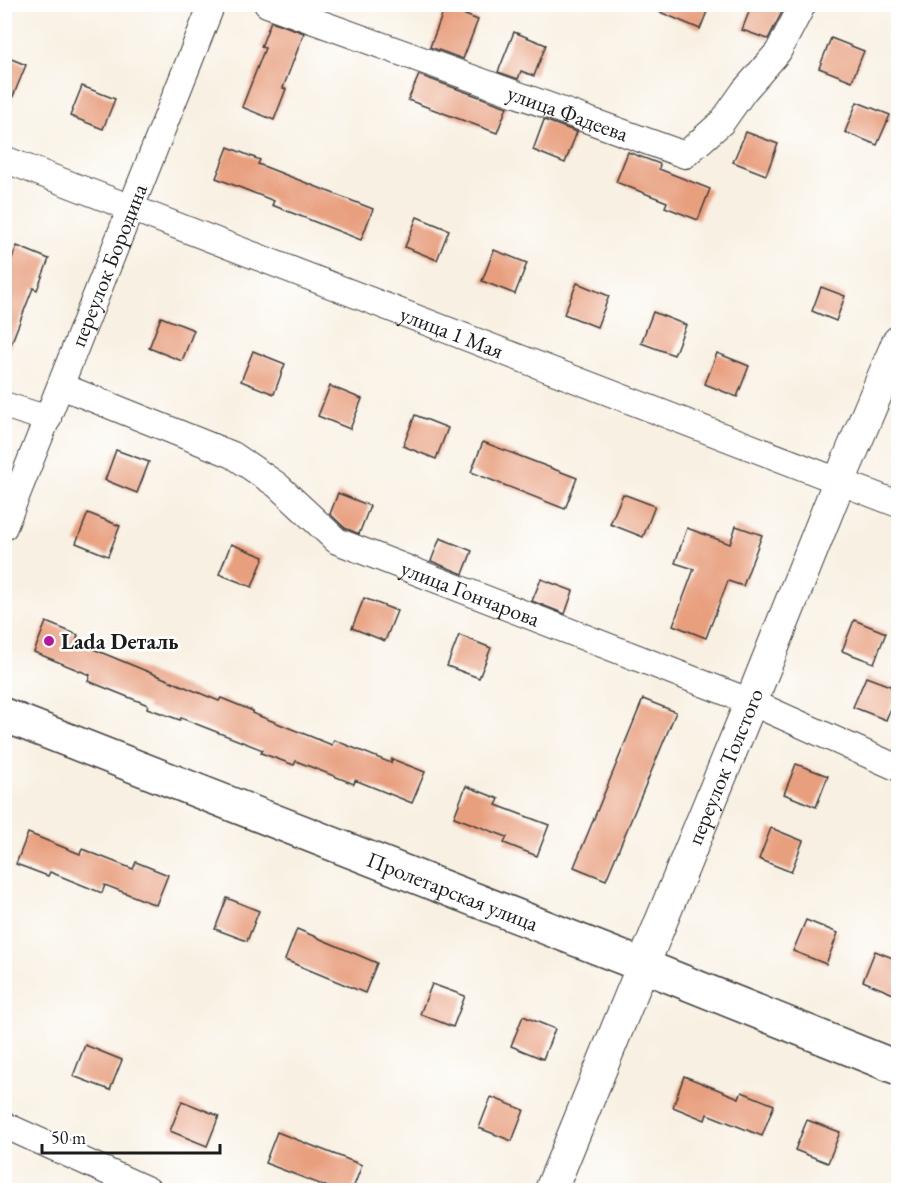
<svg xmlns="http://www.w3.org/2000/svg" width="903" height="1195" font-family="'EB Garamond',serif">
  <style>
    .building { fill: #e89f7e }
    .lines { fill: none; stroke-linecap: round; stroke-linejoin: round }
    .minor-casing { stroke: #3d3c3a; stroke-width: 28 }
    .tertiary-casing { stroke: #3d3c3a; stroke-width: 34 }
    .secondary-casing { stroke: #3d3c3a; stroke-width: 36 }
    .minor { stroke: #fff; stroke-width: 26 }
    .tertiary { stroke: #fff; stroke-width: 32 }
    .secondary { stroke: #fff; stroke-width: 33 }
    .poi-dot { fill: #b5179e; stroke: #fff; stroke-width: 2 }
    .labels { text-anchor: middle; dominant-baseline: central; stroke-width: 5; stroke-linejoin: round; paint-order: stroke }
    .street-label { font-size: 22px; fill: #1c1c1c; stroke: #fff }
    .poi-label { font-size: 22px; font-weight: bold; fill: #1c1c1c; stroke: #fff; text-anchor: start }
  </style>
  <rect width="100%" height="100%" fill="#fff"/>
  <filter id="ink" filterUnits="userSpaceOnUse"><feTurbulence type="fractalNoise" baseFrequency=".0167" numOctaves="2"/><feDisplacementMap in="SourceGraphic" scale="12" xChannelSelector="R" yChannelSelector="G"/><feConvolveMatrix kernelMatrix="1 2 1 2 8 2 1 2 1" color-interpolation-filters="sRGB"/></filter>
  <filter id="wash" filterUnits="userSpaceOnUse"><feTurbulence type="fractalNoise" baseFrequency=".008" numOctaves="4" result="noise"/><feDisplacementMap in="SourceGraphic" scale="24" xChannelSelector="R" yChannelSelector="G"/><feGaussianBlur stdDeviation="1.35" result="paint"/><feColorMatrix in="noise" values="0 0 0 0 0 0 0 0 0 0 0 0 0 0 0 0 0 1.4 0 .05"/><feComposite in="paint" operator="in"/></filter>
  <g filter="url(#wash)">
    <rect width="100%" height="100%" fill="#f8f0e2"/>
    <g id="blocks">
      <g class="building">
        <polygon points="641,4 710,4 700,29"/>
        <polygon points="752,4 768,4 783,10 768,39 742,30"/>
        <polygon points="445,7 478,20 463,59 430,47"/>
        <polygon points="271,21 304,33 283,88 286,89 274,120 242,107 265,48 261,47"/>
        <polygon points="514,32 546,45 534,76 521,71 518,79 498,72"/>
        <polygon points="831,38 864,51 852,81 819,68"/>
        <polygon points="4,56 26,65 5,116 4,116"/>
        <polygon points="419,75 507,107 497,133 408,100"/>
        <polygon points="82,86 115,99 103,129 70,116"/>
        <polygon points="857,102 890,115 877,145 845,132"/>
        <polygon points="544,120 577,132 565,163 533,150"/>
        <polygon points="746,132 778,144 766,175 733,162"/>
        <polygon points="228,147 260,160 258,164 373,209 361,240 272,205 274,201 216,178"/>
        <polygon points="628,152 660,164 659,169 710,189 698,220 665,207 667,202 616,182"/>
        <polygon points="417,217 449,230 437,260 405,247"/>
        <polygon points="17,246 49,259 37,290 33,288 6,357 4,277"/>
        <polygon points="494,250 527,263 515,294 482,281"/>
        <polygon points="577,283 609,296 597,327 564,314"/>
        <polygon points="821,287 845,296 836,321 812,311"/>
        <polygon points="653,312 686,325 674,355 641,343"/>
        <polygon points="161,317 194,330 182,361 149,348"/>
        <polygon points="253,351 285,364 274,394 241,381"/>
        <polygon points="717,353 749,366 737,397 705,384"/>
        <polygon points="330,386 362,399 350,429 318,416"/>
        <polygon points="415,415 448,428 436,459 403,446"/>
        <polygon points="483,442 577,478 565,509 471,472"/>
        <polygon points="116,450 149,462 137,493 105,480"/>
        <polygon points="338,493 370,506 359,534 345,528 330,514"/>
        <polygon points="623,494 655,506 643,537 610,524"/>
        <polygon points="88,513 120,526 108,556 76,543"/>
        <polygon points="736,526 762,535 743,586 728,581 706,638 673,625 694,569 675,563 687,528 730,544"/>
        <polygon points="440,538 472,551 463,574 431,561"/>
        <polygon points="231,544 264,557 252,587 219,574"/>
        <polygon points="541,579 573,591 565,614 532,601"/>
        <polygon points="364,598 397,611 385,641 352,628"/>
        <polygon points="854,620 886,633 874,663 842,651"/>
        <polygon points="46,622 78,635 76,642 219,701 221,698 253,711 252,713 332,745 334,740 391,763 392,759 425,772 412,803 355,780 354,784 296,761 294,765 261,753 263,750 181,718 180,720 147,708 148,705 88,681 90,675 34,652"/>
        <polygon points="459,635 491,648 479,678 447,666"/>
        <polygon points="866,677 898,689 886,720 853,707"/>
        <polygon points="643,699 676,712 606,880 574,867"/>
        <polygon points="796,764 828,776 816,807 784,794"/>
        <polygon points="466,786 499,799 496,805 549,825 537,856 504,843 507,837 454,817"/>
        <polygon points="771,828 803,841 791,872 759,859"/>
        <polygon points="28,833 80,854 82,849 133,869 136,862 168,875 156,905 105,885 102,893 50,872 48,876 16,864"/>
        <polygon points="227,898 259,911 247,941 215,929"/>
        <polygon points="806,920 838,933 826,964 793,951"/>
        <polygon points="297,929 377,963 365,993 285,960"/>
        <polygon points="875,951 898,960 898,996 863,981"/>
        <polygon points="432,984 465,996 453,1027 420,1014"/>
        <polygon points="523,1016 555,1029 543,1059 511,1046"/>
        <polygon points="85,1045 122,1060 110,1090 73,1076"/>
        <polygon points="684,1076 739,1098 742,1092 774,1105 762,1136 707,1114 705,1120 673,1107"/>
        <polygon points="491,1097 524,1110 512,1141 479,1128"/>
        <polygon points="182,1101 219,1116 207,1146 170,1131"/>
        <polygon points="807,1120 840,1132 828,1163 795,1150"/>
        <polygon points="277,1132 362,1165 352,1191 338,1191 265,1163"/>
      </g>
    </g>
  </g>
  <g filter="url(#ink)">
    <use href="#blocks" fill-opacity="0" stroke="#3d3c3a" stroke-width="1.5"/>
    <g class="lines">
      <g class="minor-casing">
        <g id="minor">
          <path id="s1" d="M267,4L685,155L722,122L744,91L778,52L803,4"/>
          <path id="s2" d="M4,159L898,504"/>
          <path id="s3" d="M61,386L233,455L277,485L337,541L751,702L898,768"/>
          <polyline points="4,405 48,419"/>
          <path id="s4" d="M4,527L212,4"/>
          <polyline points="4,1125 148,1190"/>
        </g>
      </g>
      <g class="tertiary-casing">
        <g id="tertiary">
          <path id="s5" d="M551,1190L751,702L839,482L898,342"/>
        </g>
      </g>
      <g class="secondary-casing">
        <g id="secondary">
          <path id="s6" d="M4,715L644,966L898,1068"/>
        </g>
      </g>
      <use href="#minor" class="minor"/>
      <use href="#tertiary" class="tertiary"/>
      <use href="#secondary" class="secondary"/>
    </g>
  </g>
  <circle class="poi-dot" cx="49" cy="641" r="6"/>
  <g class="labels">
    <g class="street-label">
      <text stroke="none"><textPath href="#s1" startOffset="320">улица Фадеева</textPath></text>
      <text stroke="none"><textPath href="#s4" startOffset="282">переулок Бородина</textPath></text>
      <text stroke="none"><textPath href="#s2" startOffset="480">улица 1 Мая</textPath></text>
      <text stroke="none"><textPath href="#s3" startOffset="464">улица Гончарова</textPath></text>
      <text stroke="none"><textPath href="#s5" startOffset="458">переулок Толстого</textPath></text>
      <text stroke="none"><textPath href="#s6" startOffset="482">Пролетарская улица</textPath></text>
    </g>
    <g class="poi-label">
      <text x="61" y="641">Lada Dеталь</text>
    </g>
  </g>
  <rect width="903" height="1195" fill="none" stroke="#fff" stroke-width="24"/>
  <path d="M42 1144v9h178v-9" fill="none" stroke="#1c1c1c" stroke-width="3"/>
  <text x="51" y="1144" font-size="18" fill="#1c1c1c" stroke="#ffffff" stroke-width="4.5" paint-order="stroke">50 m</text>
</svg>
